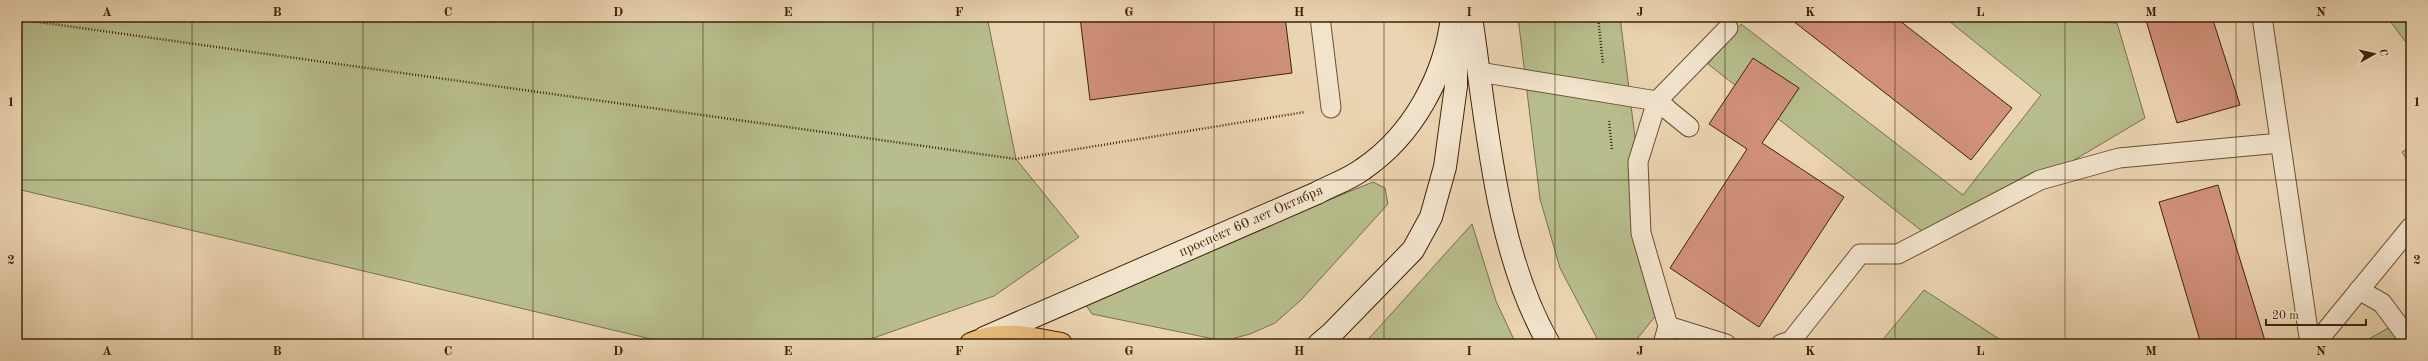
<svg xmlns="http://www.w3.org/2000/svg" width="2428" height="361" font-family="'Old Standard TT',serif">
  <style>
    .green { fill: #b7bd8c; stroke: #7b7049 }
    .building { fill: #d0907a; stroke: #3f2306 }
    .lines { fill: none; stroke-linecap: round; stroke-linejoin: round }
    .service-casing { stroke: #6a4f31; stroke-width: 21 }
    .secondary-casing { stroke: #3f2306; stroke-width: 24 }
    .primary-casing { stroke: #3f2306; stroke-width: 24 }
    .path { stroke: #3f2306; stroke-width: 2.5; stroke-dasharray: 1 2; stroke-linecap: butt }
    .service { stroke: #f2e3cc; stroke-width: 19 }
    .secondary { stroke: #f2e3cc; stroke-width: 22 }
    .primary { stroke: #e6ba78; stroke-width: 22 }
    .grid { fill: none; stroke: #3f2306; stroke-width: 1; stroke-opacity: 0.55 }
    .labels { text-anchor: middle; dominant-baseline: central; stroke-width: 3; stroke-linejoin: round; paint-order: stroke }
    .street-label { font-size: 14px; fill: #3f2306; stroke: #f2e3cc }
    .neatline { fill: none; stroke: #3f2306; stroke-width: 1.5 }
    .grid-label { font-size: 13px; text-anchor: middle; font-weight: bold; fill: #3f2306 }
  </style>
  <rect width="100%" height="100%" fill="#ebd4b1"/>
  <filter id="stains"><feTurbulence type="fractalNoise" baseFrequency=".005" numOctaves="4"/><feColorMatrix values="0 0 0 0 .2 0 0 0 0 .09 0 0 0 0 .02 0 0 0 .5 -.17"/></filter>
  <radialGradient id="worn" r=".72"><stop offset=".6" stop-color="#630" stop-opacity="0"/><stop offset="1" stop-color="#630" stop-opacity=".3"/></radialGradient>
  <g class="green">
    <polygon points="17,17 987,17 1016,159 1079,237 994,296 856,344 672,344 17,189"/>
    <polygon points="1518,17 1620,17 1657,314 1633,344 1600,344 1560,268 1540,199"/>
    <polygon points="1944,17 2061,17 2066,21 2117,23 2145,118 1936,242 1708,64 1741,24 1963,195 2041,95"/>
    <polygon points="2387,17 2411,17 2411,49"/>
    <polygon points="2411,147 2411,167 2402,152"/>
    <polygon points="1373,182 1385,188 1388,204 1301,300 1275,323 1250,334 1224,341 1092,314 1086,305 1093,295"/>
    <polygon points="1472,224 1496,301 1516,344 1364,344"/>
    <polygon points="1924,290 2007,344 1879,344"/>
    <polygon points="2390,327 2404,344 2360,344"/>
  </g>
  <g class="building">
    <polygon points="1080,17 1285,17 1292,73 1090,100"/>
    <polygon points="1788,17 1895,17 2012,108 1971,160"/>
    <polygon points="2145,17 2212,17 2240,105 2177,123"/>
    <polygon points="1753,58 1799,88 1762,143 1844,197 1759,327 1670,268 1747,149 1709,124"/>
    <polygon points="2218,185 2234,240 2266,344 2201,344 2159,202"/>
  </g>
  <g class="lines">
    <g class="service-casing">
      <g id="service">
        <polyline points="1320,17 1331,108"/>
        <polyline points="2262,17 2310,344"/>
        <polyline points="1479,72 1657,101 1667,109"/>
        <polyline points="1657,101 1728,28"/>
        <polyline points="2359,290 2382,303 2411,342"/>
        <polyline points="1668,326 1726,344"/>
        <polyline points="1663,344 1668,326 1641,233 1638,162 1657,101 1689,127"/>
        <polyline points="1781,344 1791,341 1860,254 1898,254 2040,180 2119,158 2280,143"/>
        <polyline points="2315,344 2411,227"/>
      </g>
    </g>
    <g class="secondary-casing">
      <g id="secondary">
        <path d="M1471,17C1487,123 1495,250 1549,344"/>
        <path d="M984,338L1317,193C1332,185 1350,179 1363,169C1413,135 1445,76 1452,17"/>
        <polyline points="1319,344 1333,332 1413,250 1431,217 1445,167 1456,86 1456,38"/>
      </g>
    </g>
    <g class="primary-casing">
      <path id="primary" d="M971,344C999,331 1032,338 1061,344"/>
    </g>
    <g class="path">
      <polyline points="1598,17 1603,64"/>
      <polyline points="17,19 1016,159 1305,112"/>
      <polyline points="1609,121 1612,150"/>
    </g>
    <use href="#service" class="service"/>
    <use href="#secondary" class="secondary"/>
    <use href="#primary" class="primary"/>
  </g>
  <path class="grid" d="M192,17V344M363,17V344M533,17V344M703,17V344M873,17V344M1044,17V344M1214,17V344M1384,17V344M1555,17V344M1725,17V344M1895,17V344M2065,17V344M2236,17V344M17,180H2411"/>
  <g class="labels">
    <g class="street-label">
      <text transform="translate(1251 221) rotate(-24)">проспект 60 лет Октября</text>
    </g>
  </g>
  <rect width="2428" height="361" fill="none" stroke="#ebd4b1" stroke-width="44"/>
  <g transform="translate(2374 54) rotate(82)" stroke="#f2e3cc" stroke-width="3" paint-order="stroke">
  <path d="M0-3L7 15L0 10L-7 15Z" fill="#3f2306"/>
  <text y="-6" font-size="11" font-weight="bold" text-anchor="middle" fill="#3f2306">С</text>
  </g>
  <path d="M2266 319v6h100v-6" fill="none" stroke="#3f2306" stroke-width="2"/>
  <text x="2272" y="319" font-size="12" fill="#3f2306" stroke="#f2e3cc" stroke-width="3" paint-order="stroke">20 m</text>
  <rect x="22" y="22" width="2384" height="317" class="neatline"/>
  <g class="grid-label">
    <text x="107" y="16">A</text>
    <text x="277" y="16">B</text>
    <text x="448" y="16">C</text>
    <text x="618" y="16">D</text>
    <text x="788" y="16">E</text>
    <text x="959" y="16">F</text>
    <text x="1129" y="16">G</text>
    <text x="1299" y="16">H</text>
    <text x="1469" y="16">I</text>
    <text x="1640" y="16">J</text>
    <text x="1810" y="16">K</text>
    <text x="1980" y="16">L</text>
    <text x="2151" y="16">M</text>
    <text x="2321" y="16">N</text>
    <text x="11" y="106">1</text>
    <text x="2417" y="106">1</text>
    <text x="11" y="264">2</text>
    <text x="2417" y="264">2</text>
    <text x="107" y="355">A</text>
    <text x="277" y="355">B</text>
    <text x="448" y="355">C</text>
    <text x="618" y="355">D</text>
    <text x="788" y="355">E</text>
    <text x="959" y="355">F</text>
    <text x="1129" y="355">G</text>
    <text x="1299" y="355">H</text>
    <text x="1469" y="355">I</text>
    <text x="1640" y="355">J</text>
    <text x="1810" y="355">K</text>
    <text x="1980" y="355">L</text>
    <text x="2151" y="355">M</text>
    <text x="2321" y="355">N</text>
  </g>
  <rect width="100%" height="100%" filter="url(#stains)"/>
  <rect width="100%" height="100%" fill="url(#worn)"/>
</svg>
